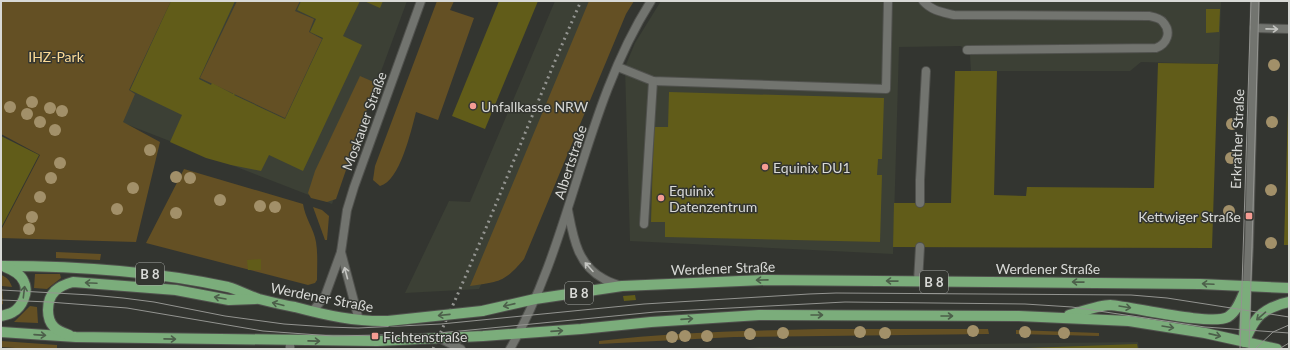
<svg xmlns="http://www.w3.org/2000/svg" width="1290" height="350" font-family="Lato,sans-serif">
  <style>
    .built { fill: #3c4035 }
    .green { fill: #645024 }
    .building { fill: #615c19 }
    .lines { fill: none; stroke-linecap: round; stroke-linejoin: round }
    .service-casing { stroke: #50514d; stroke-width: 10 }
    .minor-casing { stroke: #50514d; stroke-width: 10 }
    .tertiary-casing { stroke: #50514d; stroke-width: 10 }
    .primary-casing { stroke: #50514d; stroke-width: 12 }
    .service { stroke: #72746f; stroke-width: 8 }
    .minor { stroke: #72746f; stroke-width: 8 }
    .tertiary { stroke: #72746f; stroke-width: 8 }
    .primary { stroke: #7bad7b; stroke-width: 10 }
    .tram { stroke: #939490; stroke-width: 1 }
    .rail { stroke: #939490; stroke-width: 3; stroke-dasharray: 2 4; stroke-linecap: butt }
    .primary-bridge-casing { stroke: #50514d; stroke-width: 12; stroke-linecap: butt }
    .primary-bridge { stroke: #7bad7b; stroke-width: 10 }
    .tree { fill: #a29069 }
    .oneway { stroke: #c4c5c1 }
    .oneway2 { stroke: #4c5f4a }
    .poi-dot { fill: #f59c93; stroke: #333530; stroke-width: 1.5 }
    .labels { text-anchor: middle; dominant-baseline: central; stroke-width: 3; stroke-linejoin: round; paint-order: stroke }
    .shield { fill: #333530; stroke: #a6a8a4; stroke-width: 1 }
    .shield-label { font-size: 13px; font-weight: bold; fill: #d8d9d6 }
    .park-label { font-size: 14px; fill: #fcdb97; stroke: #333530 }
    .poi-label { font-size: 14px; fill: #d8d9d6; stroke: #333530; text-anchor: start }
    .street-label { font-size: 14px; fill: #d8d9d6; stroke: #333530 }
  </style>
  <rect width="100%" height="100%" fill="#333530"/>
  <g class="built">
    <polygon points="162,1 407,1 332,204 108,117"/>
    <polygon points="555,1 616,1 479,289 405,293 449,201 470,202"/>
    <polygon points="661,1 1221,1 1219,64 1141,62 1130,71 971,71 970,55 961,46 899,47 893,254 630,241 625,67 635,43"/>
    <polygon points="1138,342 1139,349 735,349 759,347"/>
  </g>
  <g class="green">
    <polygon points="1,1 171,1 129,90 135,94 123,122 160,142 136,242 1,238 1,230 40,155 1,134"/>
    <polygon points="237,1 300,1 295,11 314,19 309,32 322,39 285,118 200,78"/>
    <path d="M437,1H454L450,10L474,18L438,120L416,112C411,131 400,181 380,186L373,180L375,166Z"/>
    <path d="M589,1H634L626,14L524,259C505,282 499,282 470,286Z"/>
    <polygon points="360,76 376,83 336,199 327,202 311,198 308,193 315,171"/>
    <path d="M184,169L303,204C305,218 314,229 316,242C318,254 317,268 317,280L315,283L308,285L146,243Z"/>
    <polygon points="313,207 322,210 329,216 327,240 325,240"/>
    <polygon points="56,252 101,254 100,260 56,258"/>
    <polygon points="35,274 60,274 61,278 47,289 34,288"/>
    <path d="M1,275C7,277 10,281 12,287L2,286L3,304L1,305Z"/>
    <polygon points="30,306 37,307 38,323 14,322"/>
    <path d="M821,329H988L989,334L734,337L599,344V341C673,332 747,331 821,329Z"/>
    <polygon points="1016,330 1099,333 1099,336 1016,334"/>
    <polygon points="1,341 57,345 57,349 29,349 1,347"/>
  </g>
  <g class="building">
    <polygon points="171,1 235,1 199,79 211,85 212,83 233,94 233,93 235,94 234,95 285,119 323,38 310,32 316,19 297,10 301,1 360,1 343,36 362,45 303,171 269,155 261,171 231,165 206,158 170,142 182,115 130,90"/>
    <polygon points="364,1 383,1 380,8"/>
    <polygon points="499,1 538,1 485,129 452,116"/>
    <polygon points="1206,9 1220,9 1219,32 1206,33"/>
    <polygon points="1158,63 1218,64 1212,248 893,247 894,203 951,203 955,71 997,71 994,195 1026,196 1027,187 1154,188"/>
    <polygon points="669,92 884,98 882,159 878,159 877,175 882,175 880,242 665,237 665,222 651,222 654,127 668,127"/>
    <polygon points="1288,109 1289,109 1289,245 1284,245"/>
    <polygon points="1,136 39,155 1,228"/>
    <polygon points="261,259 261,270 248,270 247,260"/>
    <polygon points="635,295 636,300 624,301 623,296"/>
    <polygon points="1137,344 1138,349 1028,349 1028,348"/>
  </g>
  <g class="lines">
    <g class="service-casing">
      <g id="service">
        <path d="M923,1C932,11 942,12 954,15L1149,16C1154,17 1160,18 1163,22C1172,32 1167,44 1156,48L967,50"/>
        <polyline points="618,67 653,81 886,89 888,1"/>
        <polyline points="920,203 920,180 926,71"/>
        <polyline points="644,224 653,81"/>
        <polyline points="918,282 920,247"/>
        <polyline points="290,340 290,349"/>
      </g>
    </g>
    <g class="minor-casing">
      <g id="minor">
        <polyline points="1254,28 1289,29"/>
        <polyline points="341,252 359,320"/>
        <polyline points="312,312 325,296 341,252 347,210 354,187 421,1"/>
      </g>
    </g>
    <g class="tertiary-casing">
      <g id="tertiary">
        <path d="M568,210C573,236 577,265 604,279C609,282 616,284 621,286"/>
        <polyline points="1247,286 1249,247 1255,1"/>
        <polyline points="441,339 461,349"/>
        <path d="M510,349C573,240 583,108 651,1"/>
      </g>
    </g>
    <g class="primary-casing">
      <g id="primary">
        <path d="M1,266C76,266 154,271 228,287C239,290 249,296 259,299C271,302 283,305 295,307C325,315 356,322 388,321"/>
        <polyline points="482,311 535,299 622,286 765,280 1200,284 1289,288"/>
        <path d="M1069,315C1080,312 1100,305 1110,305C1134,307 1211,326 1228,317C1238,311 1242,296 1247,286"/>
        <path d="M1,316C5,315 10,314 13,312C22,307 29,292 24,282C21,274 13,270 5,267"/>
        <polyline points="1,332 76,337 377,341"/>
        <path d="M69,335C64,333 58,331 54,327C49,322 48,317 48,310C48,293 58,286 73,282L176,290L229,300L255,299"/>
        <polyline points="441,338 483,336 581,329 651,322 759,315 1019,316 1129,321 1205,333 1277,349"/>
        <polyline points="1244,340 1246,292"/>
        <path d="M1244,342C1248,335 1251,326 1256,320C1263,310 1278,304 1289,302"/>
      </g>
    </g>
    <use href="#service" class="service"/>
    <use href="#minor" class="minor"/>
    <use href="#tertiary" class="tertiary"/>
    <use href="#primary" class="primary"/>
    <g class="tram">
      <polyline points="1,290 91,295 123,298 154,302 225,316 284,324 328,327 358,328 441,324 644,304 809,294 836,293 1131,295 1167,298 1289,317"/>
      <polyline points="1,300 49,302 127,308 263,331 333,336 429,334 655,312 845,302 1025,304 1072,307 1205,327 1289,333"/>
      <polyline points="1240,349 1251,1"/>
      <polyline points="1249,349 1259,1"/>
      <polyline points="1255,349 1273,332 1289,325"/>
      <polyline points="1279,349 1289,343"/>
    </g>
    <path class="rail" d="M433,349C486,235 530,116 581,1"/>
    <g class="primary-bridge-casing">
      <g id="primary-bridge">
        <polyline points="388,321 482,311"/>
        <polyline points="377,341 441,338"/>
      </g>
    </g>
    <use href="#primary-bridge" class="primary-bridge"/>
  </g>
  <g class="tree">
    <circle cx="1274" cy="65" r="6"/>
    <circle cx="32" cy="102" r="6"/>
    <circle cx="10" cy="107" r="6"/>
    <circle cx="50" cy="108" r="6"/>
    <circle cx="62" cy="111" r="6"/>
    <circle cx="27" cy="114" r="6"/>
    <circle cx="40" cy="122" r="6"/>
    <circle cx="1272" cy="122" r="6"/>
    <circle cx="1232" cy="124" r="6"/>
    <circle cx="55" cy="130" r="6"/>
    <circle cx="150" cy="150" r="6"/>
    <circle cx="1231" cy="158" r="6"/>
    <circle cx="60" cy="163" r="6"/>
    <circle cx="176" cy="177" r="6"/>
    <circle cx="51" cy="178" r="6"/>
    <circle cx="190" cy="178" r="6"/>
    <circle cx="133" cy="188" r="6"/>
    <circle cx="1271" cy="190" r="6"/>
    <circle cx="40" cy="197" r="6"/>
    <circle cx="220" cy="200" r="6"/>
    <circle cx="260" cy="206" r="6"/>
    <circle cx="275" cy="207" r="6"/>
    <circle cx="117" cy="209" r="6"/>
    <circle cx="1229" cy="211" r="6"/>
    <circle cx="176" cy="213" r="6"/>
    <circle cx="32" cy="217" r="6"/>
    <circle cx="29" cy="229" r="6"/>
    <circle cx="1271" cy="243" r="6"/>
    <circle cx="973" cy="331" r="6"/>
    <circle cx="860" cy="332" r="6"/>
    <circle cx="1025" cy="332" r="6"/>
    <circle cx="783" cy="333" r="6"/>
    <circle cx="885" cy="333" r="6"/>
    <circle cx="1064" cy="333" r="6"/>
    <circle cx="750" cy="334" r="6"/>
    <circle cx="685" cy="336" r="6"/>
    <circle cx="707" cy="336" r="6"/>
    <circle cx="672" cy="337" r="6"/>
  </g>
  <defs><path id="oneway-shaft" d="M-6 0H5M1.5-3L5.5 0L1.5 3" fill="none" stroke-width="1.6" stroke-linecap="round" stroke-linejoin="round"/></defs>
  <g class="oneway">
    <use href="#oneway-shaft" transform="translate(1272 29) rotate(1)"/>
    <use href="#oneway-shaft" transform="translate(589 267) rotate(-132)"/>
    <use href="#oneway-shaft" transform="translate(346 273) rotate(-105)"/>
  </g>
  <g class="oneway2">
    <use href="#oneway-shaft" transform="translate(762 280) rotate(179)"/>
    <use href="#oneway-shaft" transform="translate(892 281) rotate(-179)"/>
    <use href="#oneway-shaft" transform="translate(1078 282) rotate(-179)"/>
    <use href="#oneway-shaft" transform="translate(91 283) rotate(-177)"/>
    <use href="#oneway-shaft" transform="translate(1208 284) rotate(-177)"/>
    <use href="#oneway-shaft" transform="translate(24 292) rotate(-83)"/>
    <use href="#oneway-shaft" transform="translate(220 298) rotate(-170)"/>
    <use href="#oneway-shaft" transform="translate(278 304) rotate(-166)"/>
    <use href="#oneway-shaft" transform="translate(509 305) rotate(167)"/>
    <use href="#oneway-shaft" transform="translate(1125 307) rotate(9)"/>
    <use href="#oneway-shaft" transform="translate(444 315) rotate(174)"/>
    <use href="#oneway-shaft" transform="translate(817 315)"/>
    <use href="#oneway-shaft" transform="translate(947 316)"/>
    <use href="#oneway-shaft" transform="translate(1261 316) rotate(139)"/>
    <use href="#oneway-shaft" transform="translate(687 319) rotate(-4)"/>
    <use href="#oneway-shaft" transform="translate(1168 327) rotate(9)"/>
    <use href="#oneway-shaft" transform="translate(557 331) rotate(-4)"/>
    <use href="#oneway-shaft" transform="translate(40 335) rotate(4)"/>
    <use href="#oneway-shaft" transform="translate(1215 335) rotate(13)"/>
    <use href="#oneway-shaft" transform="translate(170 339) rotate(1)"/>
    <use href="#oneway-shaft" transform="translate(314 341) rotate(1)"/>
  </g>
  <g class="poi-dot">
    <circle cx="473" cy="106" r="4"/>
    <circle cx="765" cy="167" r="4"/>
    <circle cx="661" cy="198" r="4"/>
    <rect x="1245" y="212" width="8" height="8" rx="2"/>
    <rect x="371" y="332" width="8" height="8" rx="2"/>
  </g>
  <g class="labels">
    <g class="shield">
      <rect x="136" y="263" width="28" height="22" rx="3"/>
      <rect x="920" y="271" width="28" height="22" rx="3"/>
      <rect x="565" y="282" width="28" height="22" rx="3"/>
    </g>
    <g class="shield-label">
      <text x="150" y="274">B 8</text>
      <text x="934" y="282">B 8</text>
      <text x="579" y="293">B 8</text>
    </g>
    <g class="park-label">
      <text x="56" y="56">IHZ-Park</text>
    </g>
    <g class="poi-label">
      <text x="481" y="106">Unfallkasse NRW</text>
      <text x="773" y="167">Equinix DU1</text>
      <text x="669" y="190">Equinix<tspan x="669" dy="16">Datenzentrum</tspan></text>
      <text x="1241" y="216" text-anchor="end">Kettwiger Straße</text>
      <text x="383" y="336">Fichtenstraße</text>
    </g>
    <g class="street-label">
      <text transform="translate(364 121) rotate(-70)">Moskauer Straße</text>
      <text transform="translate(1237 139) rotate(-88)">Erkrather Straße</text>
      <text transform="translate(570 162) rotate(-72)">Albertstraße</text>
      <text transform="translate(723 268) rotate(-2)">Werdener Straße</text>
      <text x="1048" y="268">Werdener Straße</text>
      <text transform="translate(322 297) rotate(11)">Werdener Straße</text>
    </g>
  </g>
  <rect width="1290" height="350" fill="none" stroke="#d8d9d6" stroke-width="4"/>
</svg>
